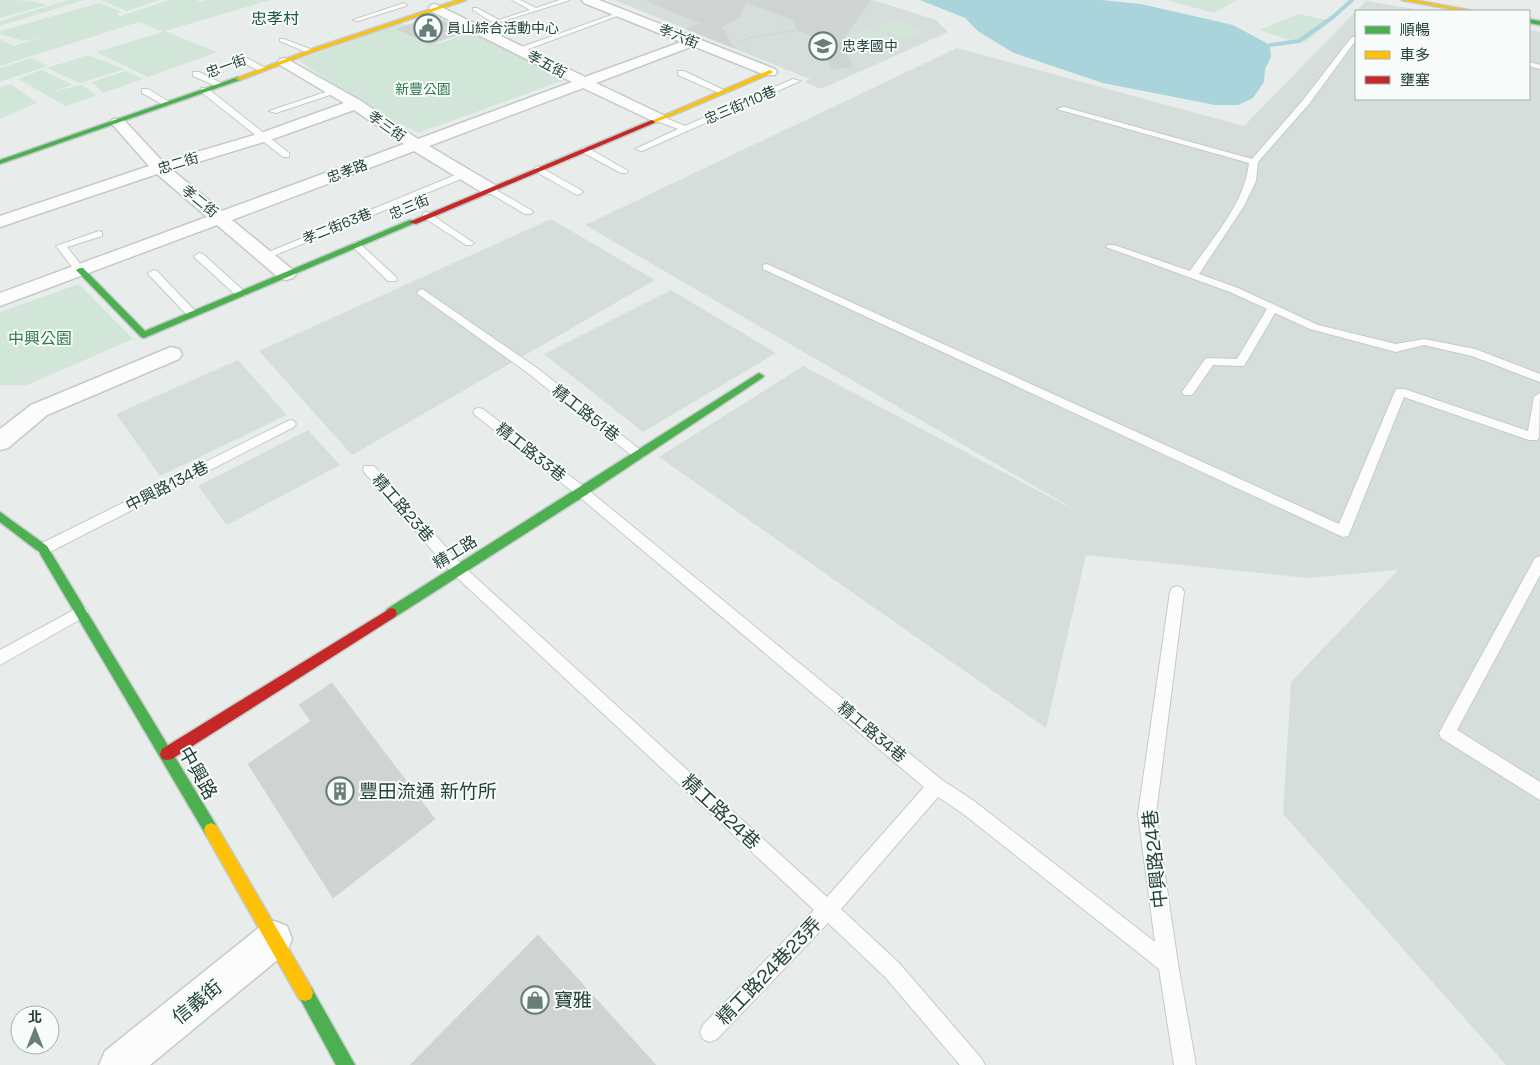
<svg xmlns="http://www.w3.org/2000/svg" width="1540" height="1065" font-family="'Space Grotesk','Noto Sans TC',sans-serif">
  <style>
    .built { fill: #d6dedb }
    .green { fill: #d1e6d8 }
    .water { fill: #a9d4db }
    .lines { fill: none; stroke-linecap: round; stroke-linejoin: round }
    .stream { stroke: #a9d4db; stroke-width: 4 }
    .building { fill: #cfd4d2; stroke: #d1d6d4 }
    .lane-casing { stroke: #c5cac8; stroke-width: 2 }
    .street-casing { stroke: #c5cac8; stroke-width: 3 }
    .fast-casing { stroke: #c3cbc8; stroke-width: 3 }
    .slow-casing { stroke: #c3cbc8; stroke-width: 3 }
    .jam-casing { stroke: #c3cbc8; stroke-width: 3 }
    .path { stroke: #c3ccca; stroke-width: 2; stroke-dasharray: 1 2; stroke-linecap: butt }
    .lane { fill: #fcfcfc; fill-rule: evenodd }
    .street { fill: #fcfcfc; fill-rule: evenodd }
    .fast { fill: #4caf50; fill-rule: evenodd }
    .slow { fill: #ffc107; fill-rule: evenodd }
    .jam { fill: #c62828; fill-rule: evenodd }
    .labels { text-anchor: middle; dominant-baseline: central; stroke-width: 4; stroke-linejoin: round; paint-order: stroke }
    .far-poi-label { font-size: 14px; fill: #24423a; stroke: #f7fbf9; text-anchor: start }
    .far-street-label { font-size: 14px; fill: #24423a; stroke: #f7fbf9 }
    .far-park-label { font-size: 14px; fill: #2d7a4b; stroke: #f7fbf9 }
    .far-quarter-label { font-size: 16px; fill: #1f5548; stroke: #f7fbf9 }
    .park-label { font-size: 16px; fill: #2d7a4b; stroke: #f7fbf9 }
    .street-label { font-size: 16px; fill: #24423a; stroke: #f7fbf9 }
    .near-street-label { font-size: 19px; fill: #24423a; stroke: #f7fbf9 }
    .near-poi-label { font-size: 19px; fill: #24423a; stroke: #f7fbf9; text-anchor: start }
  </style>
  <rect width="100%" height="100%" fill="#e8edeb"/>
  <g class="built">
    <polygon points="614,0 873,0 936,20 948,32 821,89 805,82 810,79"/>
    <polygon points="1366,1 1426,11 1356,11 1356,99 1529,99 1529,30 1540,32 1540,1065 1506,1065 1283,814 1291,682 1398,570 1307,578 1086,555 1046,728 659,457 803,366 1084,515 585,225 957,48 1244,126"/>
    <polygon points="551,219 655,280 352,455 259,351"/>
    <polygon points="671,290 776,353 643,432 544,354"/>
    <polygon points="238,360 287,415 160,476 116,414"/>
    <polygon points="308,430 340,465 227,525 198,486"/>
  </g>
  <g class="green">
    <polygon points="0,0 25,0 10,5 28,0 47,5 0,18"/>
    <polygon points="68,0 84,0 0,26 0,21"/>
    <polygon points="100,0 160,0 127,11"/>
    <polygon points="169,0 196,0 201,2 207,0 270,0 165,31 217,52 148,77 96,52 163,32 139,22 0,66 0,39 14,46 41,37 24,41 0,34 0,31 99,3 122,12 116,14 121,16"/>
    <polygon points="1167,0 1237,0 1214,13"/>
    <polygon points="1298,14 1331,21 1306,42 1292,41 1260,30"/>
    <polygon points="894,20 924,31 905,39 875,28"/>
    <polygon points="401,23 438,44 473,31 567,79 418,133 358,102 298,60"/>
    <polygon points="871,29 901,40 882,48 851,36"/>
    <polygon points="88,55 125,69 80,83 47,68"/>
    <polygon points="32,58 47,66 0,82 0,68"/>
    <polygon points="41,70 73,85 48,93 81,85 97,95 66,106 18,79"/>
    <polygon points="126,71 143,79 103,93 92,82"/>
    <polygon points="11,84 37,103 0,119 0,87"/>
    <polygon points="79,284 133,339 27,385 0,385 0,312"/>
  </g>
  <polygon class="water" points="920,0 1101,0 1141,4 1233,25 1270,45 1271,57 1265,69 1264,82 1253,98 1238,105 1215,105 1103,83 1014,53 979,32 965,18"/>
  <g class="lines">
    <polyline class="stream" points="1270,45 1299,41 1333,17 1352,0"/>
  </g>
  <g class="building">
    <polygon points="645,0 747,0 740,17 721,27 734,48 686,29 702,24"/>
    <polygon points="747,0 871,0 842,40 852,67 832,69 820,39 798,30 792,19 747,3"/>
    <polygon points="434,16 465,32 430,44 397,29"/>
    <polygon points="332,683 435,819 333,898 248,764 311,721 299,705"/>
    <polygon points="538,935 656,1065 410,1065"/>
  </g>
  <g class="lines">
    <g class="lane-casing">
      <g id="lane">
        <polygon points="512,0 520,0 536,8 560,0 570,0 474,30 474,28 492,22 473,10 473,8 477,8 499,20 530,10"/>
        <polygon points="404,3 407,5 406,6 358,21 353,20"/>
        <polygon points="620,12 625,13 523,51 516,49"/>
        <path d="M1356,36V40L1309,104L1258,162L1256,181L1244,206L1199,274L1238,288L1318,325L1396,344L1424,339L1475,349L1540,374V382L1472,356L1424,345L1396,352L1310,329L1275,313L1244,366L1213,365L1192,395H1184L1182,392L1206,358L1237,359L1267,309L1230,292L1106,247L1108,245H1114L1190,271C1212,239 1245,203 1249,163L1057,109L1064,107L1252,159L1303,100L1351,38Z"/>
        <polygon points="280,39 284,39 315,51 308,53 280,41"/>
        <polygon points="237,56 243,56 267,69 260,71 237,60"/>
        <polygon points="1529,62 1540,65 1540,69 1529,66"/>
        <polygon points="678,71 684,71 728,92 721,94 678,75"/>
        <polygon points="193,72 199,72 223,84 216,86 193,76"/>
        <polygon points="793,79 800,81 642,151 635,149 678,129 657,121 657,117 663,117 685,126"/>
        <polygon points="201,88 207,88 289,153 289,157 283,157 201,92"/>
        <polygon points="142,89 148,89 171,103 164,105 142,93"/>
        <polygon points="332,90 339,92 276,113 269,111"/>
        <polygon points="582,148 588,148 628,171 627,173 621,173 582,152"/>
        <polygon points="538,166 581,190 583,192 578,195 575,194 535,171 535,167"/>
        <polygon points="465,171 468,172 468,176 268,258 264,259 259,256"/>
        <polygon points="489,186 531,210 533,212 531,214 525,214 486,191 484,189"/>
        <polygon points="426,212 429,213 474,243 472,245 466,245 423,217 423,213"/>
        <polygon points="99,231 102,232 102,236 67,247 85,270 84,272 76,272 56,246"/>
        <polygon points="356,242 359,243 396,277 397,279 396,281 388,281 353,247 353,243"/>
        <polygon points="199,253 203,254 245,292 246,294 245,296 237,296 195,258 194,256"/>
        <polygon points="767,264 1339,524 1396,389 1404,389 1528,431 1534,397 1540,393 1539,437 1537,440 1529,440 1404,397 1350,532 1348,536 1343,537 763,269 763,265"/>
        <polygon points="153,270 157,271 196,312 197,314 196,316 188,316 149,275 148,273"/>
        <polygon points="422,289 537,368 643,452 645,455 643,458 635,458 529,374 418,294 417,292"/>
        <polygon points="479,408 483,409 587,489 942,780 974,801 1155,942 1138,814 1170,592 1172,588 1177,586 1182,588 1184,592 1156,814 1178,964 1196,1065 1174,1065 1159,969 962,813 938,797 841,909 899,963 981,1058 985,1065 960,1065 885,977 828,923 717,1039 710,1042 703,1039 700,1032 703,1025 814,910 452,573 364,472 363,469 364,466 374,466 462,565 827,897 924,787 577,495 475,415 473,412 475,409"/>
        <polygon points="290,420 294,421 296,424 294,427 48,553 43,554 38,553 36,549 38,545"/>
        <polygon points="1540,556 1540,575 1457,730 1540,782 1540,800 1441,738 1439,733 1535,558"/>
        <polygon points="81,606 86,608 88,612 86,616 0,665 0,650"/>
      </g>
    </g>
    <g class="street-casing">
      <g id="street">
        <path d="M582,0H599L775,69L777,72L775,75H765L693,46L596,83L665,116L668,119L665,122H655L583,88L429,146L495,185L498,189L495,193L489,194L483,193L414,151L232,220L293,270L296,274L293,278L286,280L279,278L217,225L0,306V293L207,217L157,174L0,227V216L149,166L113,125L110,122L113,119H123L163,162L258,134L344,103L280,65L278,62L280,59L285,58L361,101L418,139L572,82L431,11L429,8L431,5L435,4L585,77L681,42L584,3ZM354,110L404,144L222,211L172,170L270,140Z"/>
        <polygon points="171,347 179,349 182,354 179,359 47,415 8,448 0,450 0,429 31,405"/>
        <polygon points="274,921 287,926 292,939 287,952 150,1065 99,1065 105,1051 261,926"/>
      </g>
    </g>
    <g class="fast-casing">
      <g id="fast">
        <polygon points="1529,19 1540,21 1540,25 1529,23"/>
        <polygon points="238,77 241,79 240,80 0,164 0,160"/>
        <polygon points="410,220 417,222 144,338 141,337 76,270 80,268 83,268 145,331"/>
        <polygon points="759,373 764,376 762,378 586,495 395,617 391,618 387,617 385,613 387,609"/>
        <polygon points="0,512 47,546 216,825 218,830 216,835 211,837 206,835 39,552 0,522"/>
        <polygon points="305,985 311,987 355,1065 336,1065 297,993 299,987"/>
      </g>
    </g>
    <g class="slow-casing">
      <g id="slow">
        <polygon points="458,0 466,0 313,52 240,80 235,79 309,50"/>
        <polygon points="1402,0 1414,0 1473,11 1462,11"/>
        <polygon points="770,70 773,72 772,73 654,123 649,122"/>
        <polygon points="211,823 216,825 311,987 313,993 311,999 305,1001 299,999 206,835 204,830 206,825"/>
      </g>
    </g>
    <g class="jam-casing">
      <g id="jam">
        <polygon points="652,120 655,122 654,123 416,224 409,222"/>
        <polygon points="391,608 395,609 397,613 395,617 172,759 167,760 162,759 160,754 162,749"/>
      </g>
    </g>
    <polyline class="path" points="739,42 753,37 798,30"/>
    <use href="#lane" class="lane"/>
    <use href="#street" class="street"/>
    <use href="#fast" class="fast"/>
    <use href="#slow" class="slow"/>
    <use href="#jam" class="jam"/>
  </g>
  <defs>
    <g id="civic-ring" transform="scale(1.4375)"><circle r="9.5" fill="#f7fbf9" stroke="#697e78" stroke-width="1.5"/><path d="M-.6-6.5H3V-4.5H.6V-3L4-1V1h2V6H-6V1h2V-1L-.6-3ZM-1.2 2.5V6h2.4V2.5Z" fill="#697e78"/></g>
    <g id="school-ring" transform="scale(1.4375)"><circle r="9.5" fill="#f7fbf9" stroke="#697e78" stroke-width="1.5"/><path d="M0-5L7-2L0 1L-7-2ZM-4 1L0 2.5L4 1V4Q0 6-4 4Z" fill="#697e78"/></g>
    <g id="building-ring" transform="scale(1.4375)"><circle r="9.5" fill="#f7fbf9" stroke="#697e78" stroke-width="1.5"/><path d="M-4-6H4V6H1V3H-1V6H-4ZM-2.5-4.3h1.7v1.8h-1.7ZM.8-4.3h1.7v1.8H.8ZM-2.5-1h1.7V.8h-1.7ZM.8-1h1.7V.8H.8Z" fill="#697e78"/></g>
    <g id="shop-ring" transform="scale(1.4375)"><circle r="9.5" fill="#f7fbf9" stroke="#697e78" stroke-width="1.5"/><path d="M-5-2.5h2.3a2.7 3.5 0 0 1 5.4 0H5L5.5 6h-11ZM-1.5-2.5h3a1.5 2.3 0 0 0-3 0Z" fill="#697e78"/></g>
  </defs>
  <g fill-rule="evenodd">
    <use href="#civic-ring" x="428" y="28"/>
    <use href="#school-ring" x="823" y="46"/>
    <use href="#building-ring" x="340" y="791"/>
    <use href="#shop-ring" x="535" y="1000"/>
  </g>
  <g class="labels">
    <g class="far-poi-label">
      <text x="447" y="28">員山綜合活動中心</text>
      <text x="842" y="46">忠孝國中</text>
    </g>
    <g class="far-street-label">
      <text transform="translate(679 36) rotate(22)">孝六街</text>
      <text transform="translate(547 64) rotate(28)">孝五街</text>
      <text transform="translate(226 66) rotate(-20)">忠一街</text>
      <text transform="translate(740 105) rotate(-23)">忠三街110巷</text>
      <text transform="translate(387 126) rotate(35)">孝三街</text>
      <text transform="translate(178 163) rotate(-17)">忠二街</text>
      <text transform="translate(347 171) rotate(-20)">忠孝路</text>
      <text transform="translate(200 201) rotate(39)">孝二街</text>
      <text transform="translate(409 207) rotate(-23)">忠三街</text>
      <text transform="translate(337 226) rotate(-22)">孝二街63巷</text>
    </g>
    <g class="far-park-label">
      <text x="423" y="89">新豐公園</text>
    </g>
    <g class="far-quarter-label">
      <text x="275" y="18">忠孝村</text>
    </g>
    <g class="park-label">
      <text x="40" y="338">中興公園</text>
    </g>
    <g class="street-label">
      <text transform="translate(586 413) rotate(38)">精工路51巷</text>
      <text transform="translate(531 452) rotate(38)">精工路33巷</text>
      <text transform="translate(167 486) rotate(-27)">中興路134巷</text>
      <text transform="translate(403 508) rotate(49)">精工路23巷</text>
      <text transform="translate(455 552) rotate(-32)">精工路</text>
      <text transform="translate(872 732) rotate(40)">精工路34巷</text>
    </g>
    <g class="near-street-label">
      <text transform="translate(198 773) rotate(60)">中興路</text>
      <text transform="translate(721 812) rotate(43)">精工路24巷</text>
      <text transform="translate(1155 859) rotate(-96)">中興路24巷</text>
      <text transform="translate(769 971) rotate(-46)">精工路24巷23弄</text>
      <text transform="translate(197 1002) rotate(-39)">信義街</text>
    </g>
    <g class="near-poi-label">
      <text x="359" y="791">豐田流通 新竹所</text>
      <text x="554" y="1000">寶雅</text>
    </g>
  </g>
  <rect x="1355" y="10" width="175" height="90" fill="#f7fbf9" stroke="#a3b1ad"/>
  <rect x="1365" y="26" width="25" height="8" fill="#4caf50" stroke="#a3b1ad"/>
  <text x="1400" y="35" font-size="15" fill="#24423a">順暢</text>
  <rect x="1365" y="51" width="25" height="8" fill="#ffc107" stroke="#a3b1ad"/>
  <text x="1400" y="60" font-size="15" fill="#24423a">車多</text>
  <rect x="1365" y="76" width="25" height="8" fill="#c62828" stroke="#a3b1ad"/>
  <text x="1400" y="85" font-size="15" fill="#24423a">壅塞</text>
  <g transform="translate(35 1030)"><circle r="24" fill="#f7fbf9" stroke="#a3b1ad"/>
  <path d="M0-4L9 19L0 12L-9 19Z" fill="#697e78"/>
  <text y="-8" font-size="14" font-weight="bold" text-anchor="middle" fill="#24423a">北</text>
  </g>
</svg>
